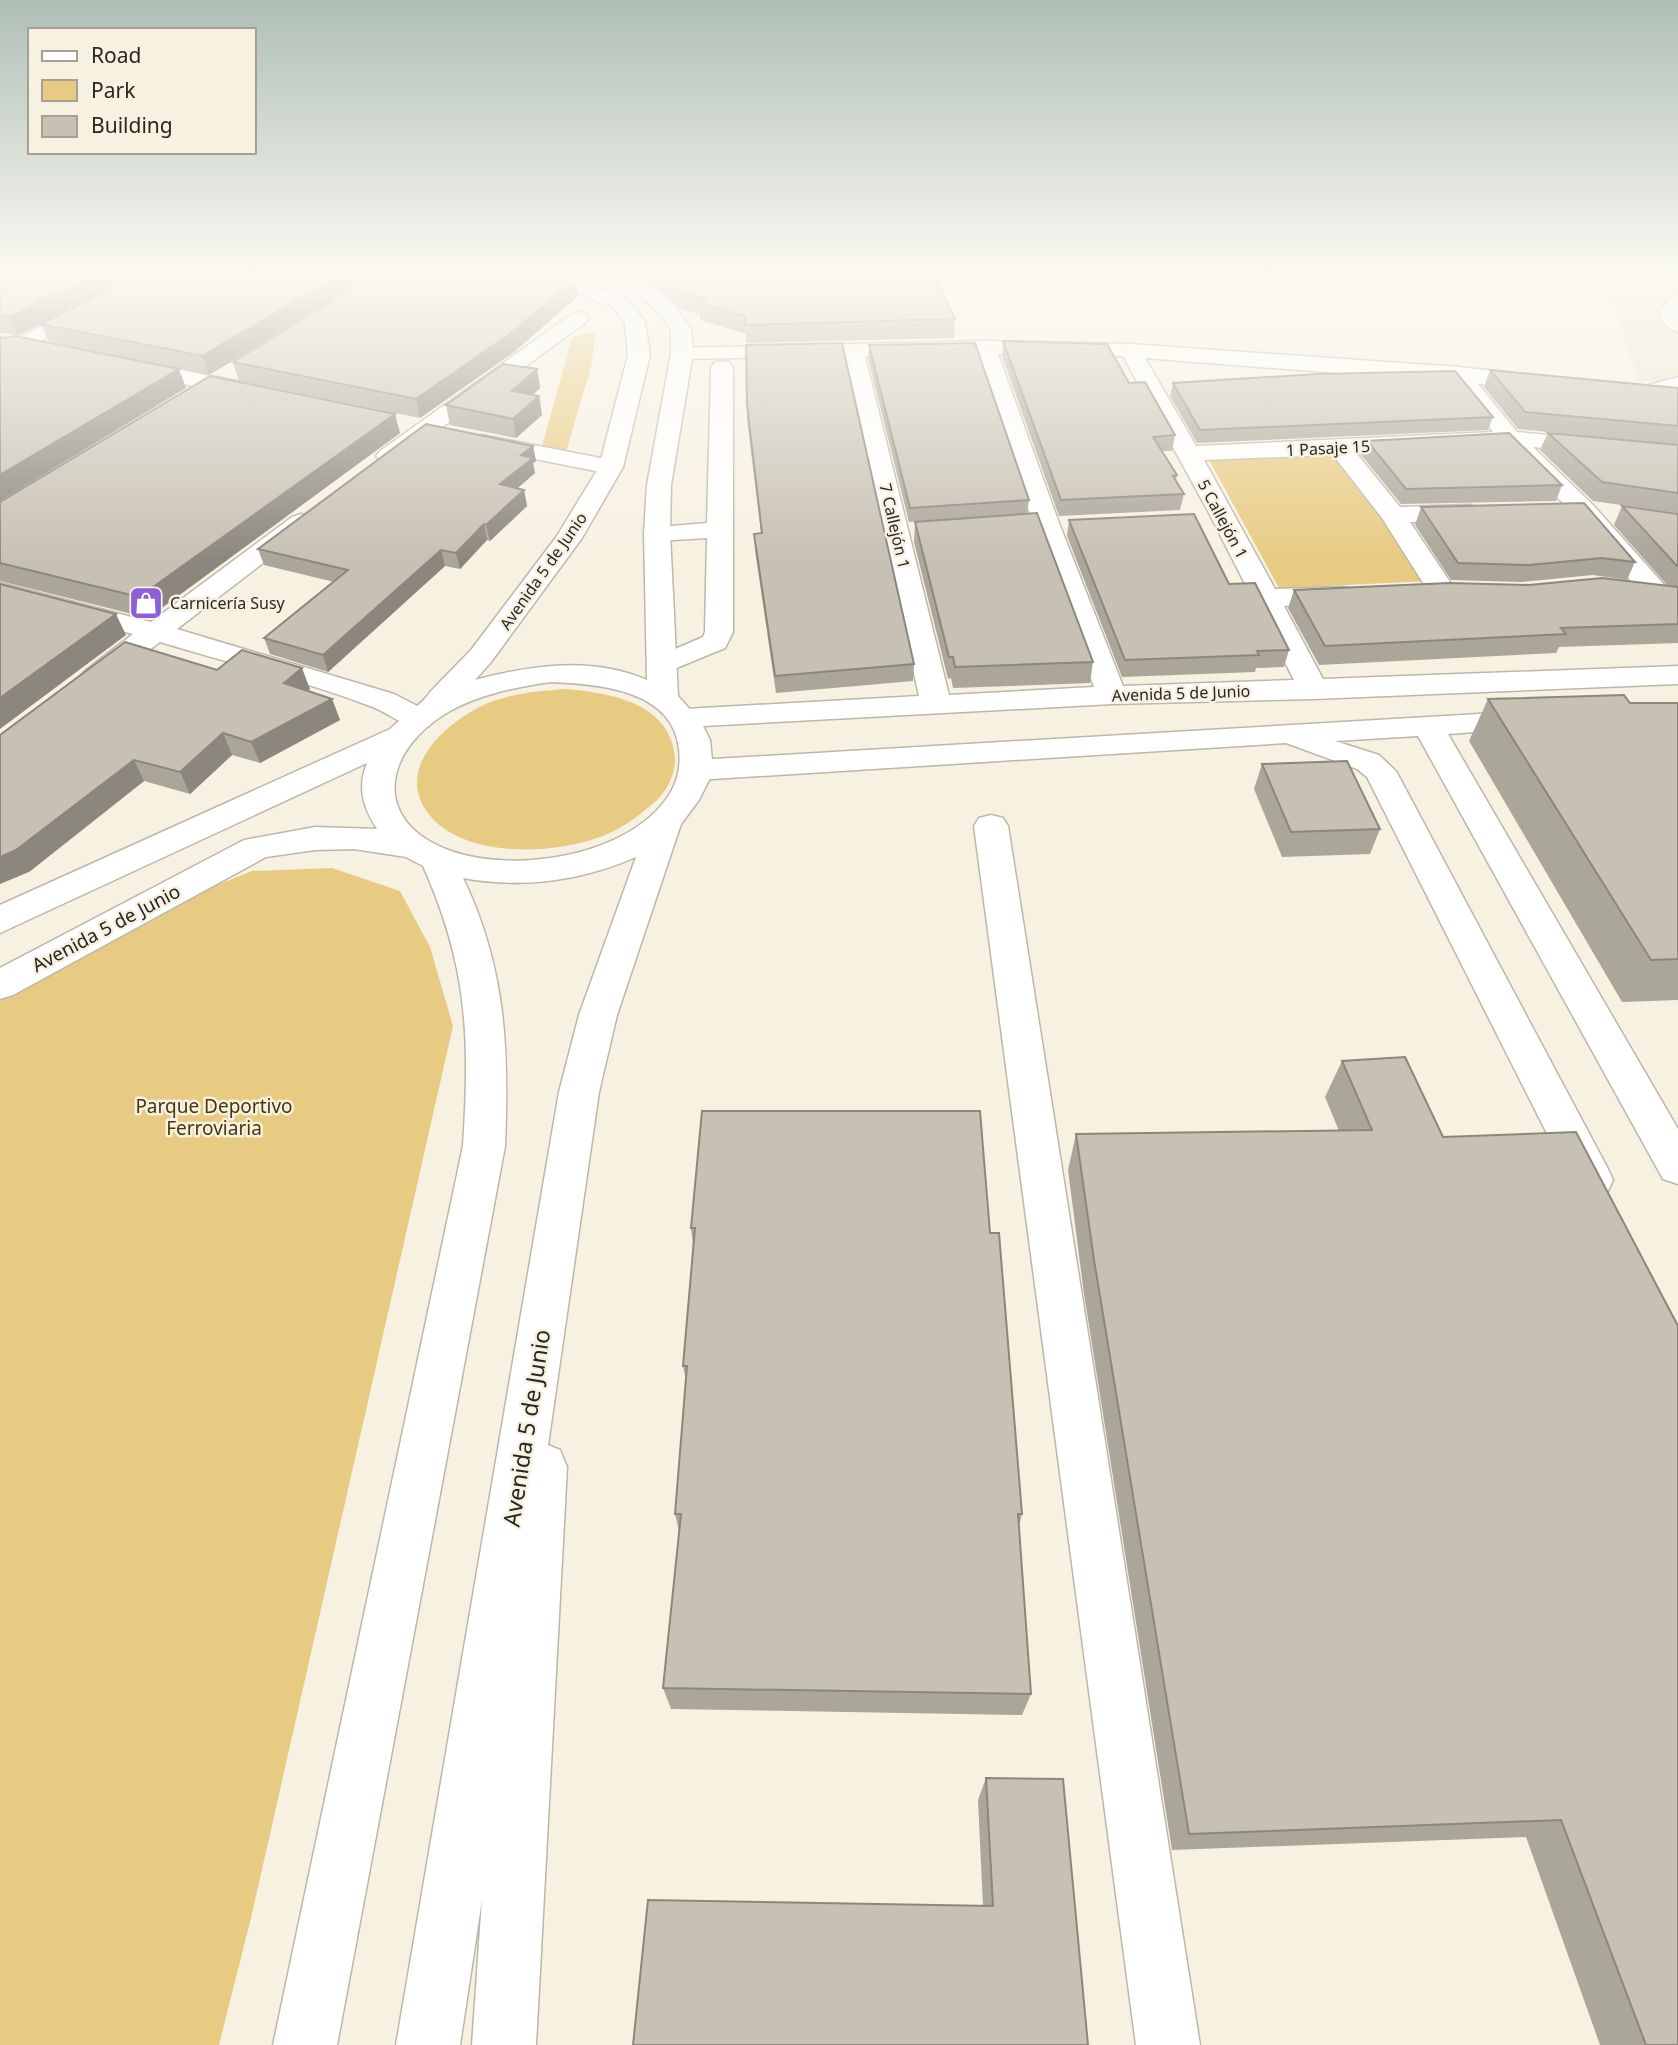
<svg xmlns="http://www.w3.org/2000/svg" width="1678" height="2045" font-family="'Noto Sans',sans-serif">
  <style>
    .built { fill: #ede4ce }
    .green { fill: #e8cb82 }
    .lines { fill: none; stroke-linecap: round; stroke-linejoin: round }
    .minor-casing { stroke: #bdb7a9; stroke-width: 3 }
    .major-casing { stroke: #bdb7a9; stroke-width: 3 }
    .minor { fill: #fff; fill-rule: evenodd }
    .major { fill: #fff; fill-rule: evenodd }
    .wall { fill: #aba69a }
    .shaded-wall { fill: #8b877d }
    .building { fill: #c7c1b3; stroke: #8b877d; stroke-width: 2 }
    .labels { text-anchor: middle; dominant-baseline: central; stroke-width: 5; stroke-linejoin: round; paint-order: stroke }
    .far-street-label { font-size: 16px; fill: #292722; stroke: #f7f1e2 }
    .far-poi-label { font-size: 16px; fill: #292722; stroke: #f7f1e2; text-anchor: start }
    .street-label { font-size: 19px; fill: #292722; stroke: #f7f1e2 }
    .park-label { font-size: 19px; fill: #463609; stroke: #f7f1e2 }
    .near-street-label { font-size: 23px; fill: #292722; stroke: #f7f1e2 }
  </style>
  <rect width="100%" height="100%" fill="#f7f1e2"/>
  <polygon class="built" points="1602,274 1678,274 1678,373 1657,382 1639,381"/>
  <g class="green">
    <polygon points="596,331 591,367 565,455 542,446 572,337"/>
    <polygon points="1344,455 1432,581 1279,588 1209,460"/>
    <path d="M566,689C611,693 671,703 675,758C676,772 667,791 657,800C638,817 618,832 594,839C549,854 469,857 433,819C389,772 445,722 488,703C513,693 540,691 566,689Z"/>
    <polygon points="332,868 400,891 430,947 453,1026 251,1918 219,2045 0,2045 0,983 129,921 252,871"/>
  </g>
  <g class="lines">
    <g class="minor-casing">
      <g id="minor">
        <polygon points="146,274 171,274 168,278 0,361 0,347"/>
        <path d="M1678,296V332C1668,330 1661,321 1659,311L1671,298Z"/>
        <polygon points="579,312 586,314 589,318 586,322 396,461 388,463 380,461 376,456 380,451 572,314"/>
        <path d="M985,341L1130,344L1458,367L1548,377L1551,382L1548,387L1540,389L1478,384L1517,432L1678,447V461L1533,447L1593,505L1667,588L1671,594L1667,600L1657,602L1647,600L1575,515L1504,445L1357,454L1400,507L1470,505L1479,508L1483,513L1479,518L1470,521L1410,522L1456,591L1452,597L1442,599L1432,597L1382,518L1333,455L1204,460L1275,589L1343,587L1353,589L1357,595L1353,601L1284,606L1323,679L1678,666V684L1314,699L1112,704L685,727L674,725L670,718L674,711L685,709L919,696L844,356L682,359L674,358L671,353L674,348ZM977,354L1033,523L1094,687L949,695L865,356ZM998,354L1123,356L1209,513L1294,680L1123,686L1059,523ZM1145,358L1453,382L1493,432L1196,446Z"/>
        <polygon points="129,360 252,384 260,386 263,391 260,396 252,398 121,371 118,366 121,361"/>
        <polygon points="722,361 730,363 733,368 733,632 725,648 662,674 652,671 647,665 652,659 703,637 705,632 707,538 657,541 648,538 644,533 648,528 707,523 711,368 714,363"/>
        <polygon points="1678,377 1678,391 1646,400 1638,398 1635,393 1638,388"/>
        <polygon points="482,435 611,460 620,462 623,467 620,472 611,474 474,447 470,442 474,437"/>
        <path d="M301,514L310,517L314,522L310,527L177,629L394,694L429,712L433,719L429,726C405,731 391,713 370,706C302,680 229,663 160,642L105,683L95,686L85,683L80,677L85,671L133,634L0,599V583L151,622L292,517Z"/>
        <polygon points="1530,711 1541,713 1545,720 1541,727 1448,734 1678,1129 1678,1184 1663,1179 1418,736 1335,741 1379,755 1396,771 1607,1167 1613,1180 1607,1193 1592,1198 1577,1193 1367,777 1357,769 1286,743 697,780 686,777 681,770 686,763 697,760"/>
        <polygon points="991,815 1003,818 1008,826 1200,2045 1136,2045 974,826 979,818"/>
      </g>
    </g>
    <g class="major-casing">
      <path id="major" d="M524,274L563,275L627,299L645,322L650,355L623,467L582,538L491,662L475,680C531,665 592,656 647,680L644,533L647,485L671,353V330L660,313L642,298L598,278L595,274H621L656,290L674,305L691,330L693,353L671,485L670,533L678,696L701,722L710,740L712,760L709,780L699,800L681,824L617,1015L599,1092L548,1445L560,1450L567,1467L536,2045H472L482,1899L460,2045H396L559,1092L579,1015L636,857C581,881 523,889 463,878C506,968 509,1049 505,1146L337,2045H273L463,1146C470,1039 468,966 423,866L406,857L354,849L315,850L266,857L13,995L0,999V968L244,840L315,827L377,829C363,807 357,788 367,763L0,933V905L390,729C404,715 422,705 431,691L471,650L557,536L599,467L628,355L625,323L613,307L556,285L527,278ZM551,682C597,684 673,689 679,749C681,765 678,781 669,795C630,856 516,874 451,851C369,822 383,749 450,711C481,694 516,687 551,682Z"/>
    </g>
    <use href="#minor" class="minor"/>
    <use href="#major" class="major"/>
  </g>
  <g class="wall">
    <polygon points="0,274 375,274 209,375 49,342 41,324 18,335 0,333"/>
    <polygon points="568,274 597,274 598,281 594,284"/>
    <polygon points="627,274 933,274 955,319 954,338 746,343 746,334 700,320 700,315 679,308 658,288"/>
    <polygon points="576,279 578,296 514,352 420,418 239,381 233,362"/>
    <polygon points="1003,341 1129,383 1175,435 1172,451 1162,451 1177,475 1176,481 1184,494 1180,510 1059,516 1002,356"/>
    <polygon points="869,345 1029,500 1027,514 909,522 868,358"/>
    <polygon points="537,369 540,388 533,395 539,396 542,415 516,438 450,425 446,405"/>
    <polygon points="1490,370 1678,388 1678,513 1593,501 1540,450 1548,433 1625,440 1518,429 1484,387"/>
    <polygon points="1173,383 1493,417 1488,430 1197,443 1170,396"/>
    <polygon points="747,404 914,664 913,681 776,693 755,550 754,534 761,533 747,419"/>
    <polygon points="400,433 148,618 0,581 0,502"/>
    <polygon points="1367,441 1562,485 1556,501 1401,504 1362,456"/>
    <polygon points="533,446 536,461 533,463 535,473 517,488 524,490 527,506 490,541 487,540 460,569 445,566 328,672 270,654 264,638 334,582 264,565 258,549"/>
    <polygon points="1622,506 1678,514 1678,587 1667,585 1614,525"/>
    <polygon points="1421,507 1635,562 1627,580 1593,575 1521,582 1451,580 1415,525"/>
    <polygon points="1069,520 1229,584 1289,650 1284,667 1256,668 1255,672 1122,677 1067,536"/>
    <polygon points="915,522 1093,662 1090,683 953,688 951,678 948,679 914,542"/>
    <polygon points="1678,587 1678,643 1559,647 1556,653 1319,665 1288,608 1294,590"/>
    <polygon points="217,670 310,689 308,691 332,699 340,720 260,763 232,755 190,794 144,781 29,872"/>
    <polygon points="1488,699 1630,703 1678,703 1678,1000 1622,1002 1469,741"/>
    <polygon points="1262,764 1380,829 1370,854 1282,857 1254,789"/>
    <polygon points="1405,1057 1678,2045 1600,2045 1526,1837 1172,1850 1084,1294 1068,1170 1076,1134 1339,1131 1325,1097 1342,1061"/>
    <polygon points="691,1228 990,1233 1022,1514 1019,1527 1031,1694 1022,1715 671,1709 663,1688 679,1531 675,1514 686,1380 683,1366 693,1244"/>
    <polygon points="986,1778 1088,2045 983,1906 978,1800"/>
  </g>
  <g class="shaded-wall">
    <polygon points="98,274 140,274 18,335 9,317"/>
    <polygon points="341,274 375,274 209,375 202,356"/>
    <polygon points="593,274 597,274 598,281 594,284"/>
    <polygon points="576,279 578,296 514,352 420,418 416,399"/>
    <polygon points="179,369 186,388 0,501 0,475"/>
    <polygon points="537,369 540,388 515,410 512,391"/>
    <polygon points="539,396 542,415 516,438 513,419"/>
    <polygon points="395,414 400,433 148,618 139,597"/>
    <polygon points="533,446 536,461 533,463 535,473 504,500 500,484 521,455"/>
    <polygon points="524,490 527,506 490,541 486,525"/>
    <polygon points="484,524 487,540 460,569 456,553"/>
    <polygon points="441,550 445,566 328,672 323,655"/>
    <polygon points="116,614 126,635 0,729 0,698"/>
    <polygon points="302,668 310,689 292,704 284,683"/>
    <polygon points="332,699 340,720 260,763 251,742"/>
    <polygon points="223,733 232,755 190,794 180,772"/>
    <polygon points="134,760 144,781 29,872 0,884 0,857"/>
  </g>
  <g class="building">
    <polygon points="0,274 98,274 9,317 0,316"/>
    <polygon points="140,274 341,274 202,356 41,324"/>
    <polygon points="376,274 560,274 576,279 511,333 416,399 233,362"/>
    <polygon points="660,274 933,274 955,319 745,325 745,316 699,302 705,299 678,290"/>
    <polygon points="0,336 3,338 15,336 179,369 0,475"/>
    <polygon points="1003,341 1107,344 1129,383 1145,382 1175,435 1153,437 1177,475 1173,476 1184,494 1061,500"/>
    <polygon points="842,343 914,664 775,676 754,534 762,533 747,404 746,345"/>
    <polygon points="975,343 1029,500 910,508 869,345"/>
    <polygon points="503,364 537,369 512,391 539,396 513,419 446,405"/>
    <polygon points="1490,370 1678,388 1678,426 1525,412"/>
    <polygon points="1455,371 1493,417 1200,430 1173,383 1318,374"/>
    <polygon points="210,376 395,414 139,597 0,563 0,502"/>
    <polygon points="426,424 533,446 521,455 533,458 500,484 524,490 486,525 484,524 456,553 441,550 323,655 264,638 348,570 258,549"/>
    <polygon points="1509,433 1562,485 1406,489 1367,441"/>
    <polygon points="1548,433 1678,445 1678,493 1602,482"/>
    <polygon points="1584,503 1635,562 1602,558 1529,565 1458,563 1421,507"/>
    <polygon points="1622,506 1678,514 1678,566 1677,566"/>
    <polygon points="1037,513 1093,662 955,667 953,657 949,657 915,522"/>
    <polygon points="1194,514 1229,584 1255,583 1289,650 1257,651 1259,655 1125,660 1069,520"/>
    <polygon points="1602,578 1678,587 1678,624 1561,628 1566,634 1325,646 1294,590 1449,583 1529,585"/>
    <polygon points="0,584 116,614 0,698"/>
    <polygon points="125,642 217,670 242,650 302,668 284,683 332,699 251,742 223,733 180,772 134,760 16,850 0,857 0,735"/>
    <polygon points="1624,695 1630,703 1678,703 1678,959 1651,960 1488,699"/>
    <polygon points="1347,761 1380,829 1291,832 1262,764"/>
    <polygon points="1405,1057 1443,1137 1576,1132 1678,1326 1678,2045 1646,2045 1561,1820 1189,1834 1094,1260 1076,1134 1372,1130 1342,1061"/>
    <polygon points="702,1111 980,1111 990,1233 999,1233 1022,1514 1018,1514 1031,1694 663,1688 681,1514 675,1514 687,1366 683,1366 695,1228 691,1228"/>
    <polygon points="986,1778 1063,1779 1088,2045 633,2045 648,1900 993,1906"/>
  </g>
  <linearGradient id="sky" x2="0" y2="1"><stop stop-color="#aebfb6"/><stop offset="0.49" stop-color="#fbf9f2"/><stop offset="1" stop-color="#fbf9f2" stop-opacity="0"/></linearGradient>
  <rect width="1678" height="560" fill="url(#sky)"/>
  <defs>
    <g id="shop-square" transform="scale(1.75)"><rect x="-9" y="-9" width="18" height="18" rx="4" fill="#8c5ed8" stroke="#f7f1e2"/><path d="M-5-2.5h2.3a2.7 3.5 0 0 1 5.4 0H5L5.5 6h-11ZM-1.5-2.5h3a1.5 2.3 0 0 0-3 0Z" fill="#fff"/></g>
  </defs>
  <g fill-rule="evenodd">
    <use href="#shop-square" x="146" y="603"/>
  </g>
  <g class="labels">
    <g class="far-street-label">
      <text transform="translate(1328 448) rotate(-3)">1 Pasaje 15</text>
      <text transform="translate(1223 519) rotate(62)">5 Callejón 1</text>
      <text transform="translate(895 526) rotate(77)">7 Callejón 1</text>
      <text transform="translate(543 571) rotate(-55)">Avenida 5 de Junio</text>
      <text transform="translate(1181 693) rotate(-2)">Avenida 5 de Junio</text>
    </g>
    <g class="far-poi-label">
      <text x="170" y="603">Carnicería Susy</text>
    </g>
    <g class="street-label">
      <text transform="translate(106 928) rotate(-28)">Avenida 5 de Junio</text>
    </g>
    <g class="park-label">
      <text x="214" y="1106">Parque Deportivo<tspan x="214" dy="22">Ferroviaria</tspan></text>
    </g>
    <g class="near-street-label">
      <text transform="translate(526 1428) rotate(-81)">Avenida 5 de Junio</text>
    </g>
  </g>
  <rect x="28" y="28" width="228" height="126" fill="#f7f1e2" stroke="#a5a095" stroke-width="2"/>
  <rect x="42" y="51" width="35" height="10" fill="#ffffff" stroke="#a5a095" stroke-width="2"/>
  <text x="91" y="63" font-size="21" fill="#292722">Road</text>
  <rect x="42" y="80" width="35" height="21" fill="#e8cb82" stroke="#a5a095" stroke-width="2"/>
  <text x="91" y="98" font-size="21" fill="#292722">Park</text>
  <rect x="42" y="116" width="35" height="21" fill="#c7c1b3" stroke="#a5a095" stroke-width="2"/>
  <text x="91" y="133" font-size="21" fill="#292722">Building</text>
</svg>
